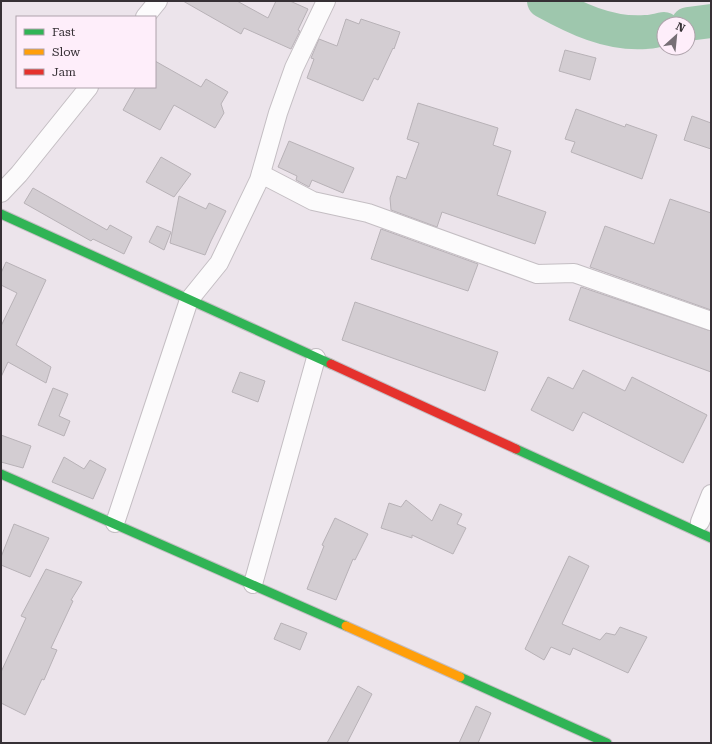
<svg xmlns="http://www.w3.org/2000/svg" width="712" height="744" font-family="'Roboto Serif',serif">
  <style>
    .lines { fill: none; stroke-linecap: round; stroke-linejoin: round }
    .river { stroke: #9ec7ad; stroke-width: 34 }
    .building { fill: #d3cdd2; stroke: #b8b2b7 }
    .street-casing { stroke: #c4bec3; stroke-width: 20 }
    .fast-casing { stroke: #c4bec3; stroke-width: 11 }
    .slow-casing { stroke: #c4bec3; stroke-width: 11 }
    .jam-casing { stroke: #c4bec3; stroke-width: 11 }
    .street { stroke: #fcfbfc; stroke-width: 18 }
    .fast { stroke: #30b455; stroke-width: 9 }
    .slow { stroke: #ff9f0a; stroke-width: 9 }
    .jam { stroke: #e5322d; stroke-width: 9 }
  </style>
  <rect width="100%" height="100%" fill="#ece4eb"/>
  <g class="lines">
    <g class="river">
      <path d="M544,1C575,18 609,35 646,32C652,32 658,30 664,29"/>
      <polyline points="688,24 711,21"/>
    </g>
  </g>
  <g class="building">
    <polygon points="183,1 237,1 268,18 276,1 290,1 308,9 298,30 300,31 291,49 244,28 241,34"/>
    <polygon points="346,19 359,24 361,19 400,32 394,49 393,48 378,80 374,78 363,101 307,78 314,59 311,58 319,39 337,46"/>
    <polygon points="565,50 596,58 590,80 559,71"/>
    <polygon points="155,61 201,87 206,79 228,92 221,104 224,113 215,128 174,105 160,130 123,110 136,87 155,87"/>
    <polygon points="418,103 498,128 493,145 511,151 497,195 546,212 535,244 442,212 437,227 391,210 390,198 397,176 406,179 419,143 407,139"/>
    <polygon points="576,109 625,127 626,124 657,135 642,179 571,152 575,142 565,139"/>
    <polygon points="692,116 711,123 711,149 684,140"/>
    <polygon points="289,141 354,168 343,193 312,180 309,187 296,180 297,176 278,167"/>
    <polygon points="161,157 191,174 174,197 146,182"/>
    <polygon points="33,188 107,230 110,225 132,237 124,254 93,239 91,241 24,203"/>
    <polygon points="179,196 206,209 209,203 226,211 211,241 205,255 170,243"/>
    <polygon points="670,199 711,213 711,310 590,267 605,226 654,244"/>
    <polygon points="157,226 171,232 164,250 149,242"/>
    <polygon points="381,229 478,264 468,291 371,259"/>
    <polygon points="6,262 46,280 16,345 51,367 46,383 8,362 1,377 1,326 17,293 1,285 1,273"/>
    <polygon points="581,287 711,331 711,372 569,320"/>
    <polygon points="355,302 498,352 485,391 342,340"/>
    <polygon points="583,370 625,391 632,377 707,415 683,463 583,412 573,431 531,410 548,377 573,389"/>
    <polygon points="240,372 265,381 258,402 232,392"/>
    <polygon points="53,388 68,394 59,416 70,421 64,436 38,425"/>
    <polygon points="1,435 31,446 23,468 1,462"/>
    <polygon points="64,457 84,469 90,460 106,469 93,499 52,482"/>
    <polygon points="406,500 432,521 440,504 462,514 457,524 466,528 453,554 412,535 412,538 381,528 389,503 401,507"/>
    <polygon points="335,518 368,534 355,560 353,559 336,600 307,589 324,546 322,545"/>
    <polygon points="14,524 49,538 30,577 1,565 1,557"/>
    <polygon points="569,556 589,566 562,624 600,640 606,633 615,635 620,627 647,637 628,673 573,648 570,655 551,647 544,660 525,649"/>
    <polygon points="46,569 82,582 71,600 73,601 51,648 57,650 44,680 42,679 25,715 1,703 1,672 26,618 21,616"/>
    <polygon points="281,623 307,633 300,650 274,639"/>
    <polygon points="358,686 372,694 347,743 327,743"/>
    <polygon points="476,706 491,713 478,743 459,743"/>
  </g>
  <g class="lines">
    <g class="street-casing">
      <g id="street">
        <polyline points="145,17 158,1"/>
        <polyline points="261,174 313,201 368,213 537,274 574,273 711,321"/>
        <polyline points="1,193 19,174 89,87"/>
        <polyline points="700,522 711,494"/>
        <polyline points="115,523 189,300 219,263 259,180 278,113 294,68 326,1"/>
        <polyline points="253,584 316,358"/>
      </g>
    </g>
    <g class="fast-casing">
      <g id="fast">
        <polyline points="1,214 331,364"/>
        <polyline points="516,449 711,538"/>
        <polyline points="1,474 346,626"/>
        <polyline points="460,677 607,743"/>
      </g>
    </g>
    <g class="slow-casing">
      <polyline id="slow" points="346,626 460,677"/>
    </g>
    <g class="jam-casing">
      <polyline id="jam" points="331,364 516,449"/>
    </g>
    <use href="#street" class="street"/>
    <use href="#fast" class="fast"/>
    <use href="#slow" class="slow"/>
    <use href="#jam" class="jam"/>
  </g>
  <rect width="712" height="744" fill="none" stroke="#363035" stroke-width="4"/>
  <rect x="16" y="16" width="140" height="72" fill="#feeefa" stroke="#aea2ab"/>
  <rect x="24" y="29" width="20" height="6" fill="#30b455" stroke="#aea2ab"/>
  <text x="52" y="36" font-size="12" fill="#363035">Fast</text>
  <rect x="24" y="49" width="20" height="6" fill="#ff9f0a" stroke="#aea2ab"/>
  <text x="52" y="56" font-size="12" fill="#363035">Slow</text>
  <rect x="24" y="69" width="20" height="6" fill="#e5322d" stroke="#aea2ab"/>
  <text x="52" y="76" font-size="12" fill="#363035">Jam</text>
  <g transform="translate(676 36) rotate(27)"><circle r="19" fill="#feeefa" stroke="#aea2ab"/>
  <path d="M0-3L7 15L0 10L-7 15Z" fill="#766f75"/>
  <text y="-6" font-size="11" font-weight="bold" text-anchor="middle" fill="#363035">N</text>
  </g>
</svg>
